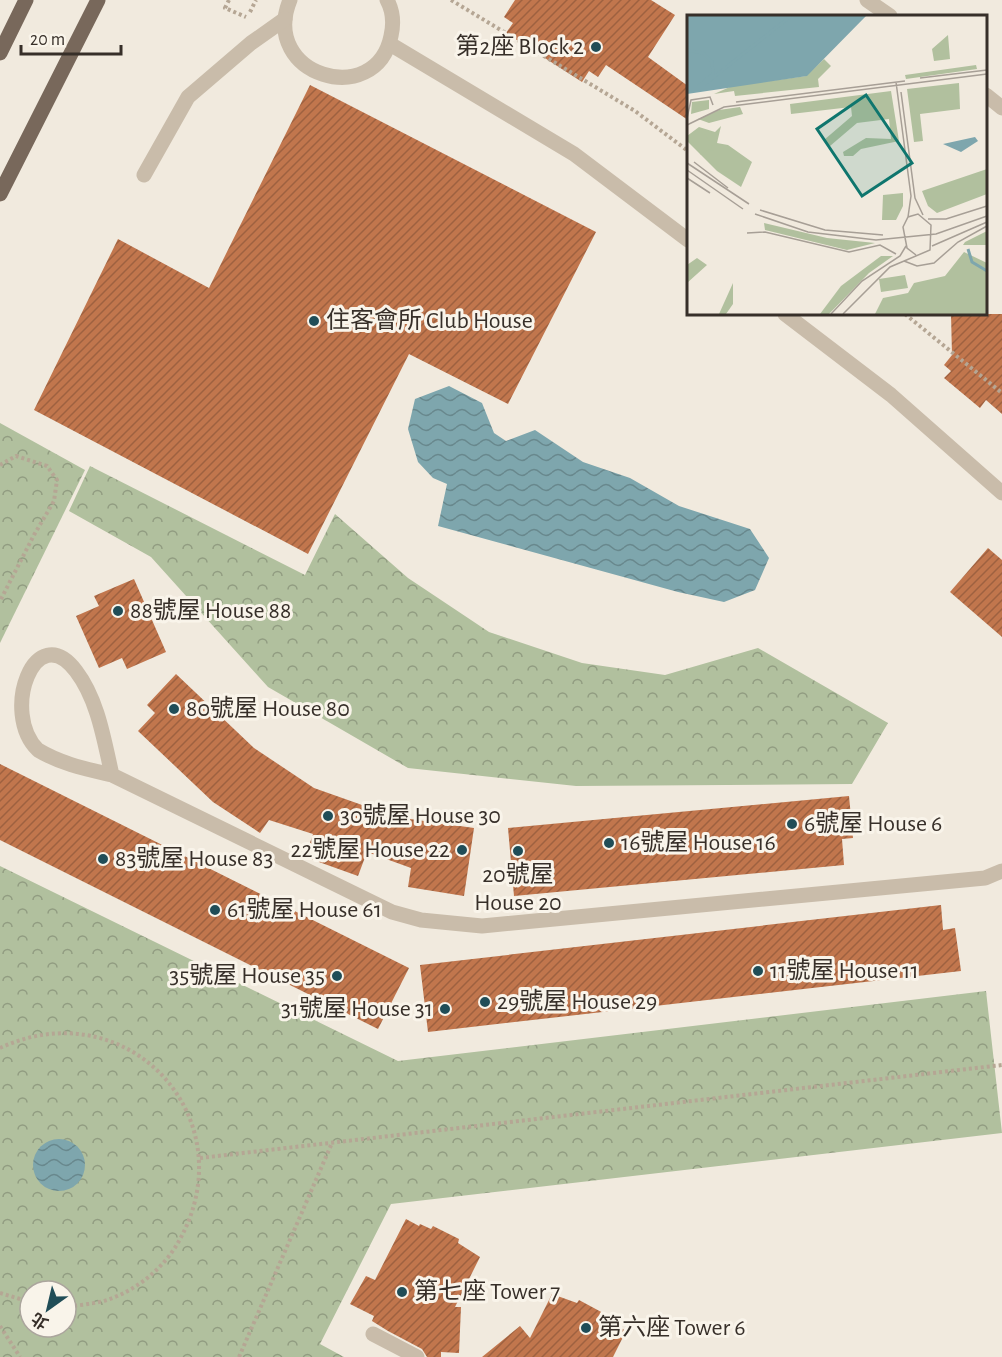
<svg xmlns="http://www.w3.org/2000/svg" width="1002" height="1357" font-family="'Alegreya Sans','Noto Sans TC',sans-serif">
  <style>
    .forest { fill: url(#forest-crowns); fill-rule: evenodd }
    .water { fill: url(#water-waves) }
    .building { fill: url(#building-hatch) }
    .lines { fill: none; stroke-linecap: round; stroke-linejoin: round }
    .path { stroke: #b5a694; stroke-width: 4; stroke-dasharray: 3 3; stroke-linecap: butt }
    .service { stroke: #c9bcaa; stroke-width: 15 }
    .tertiary { stroke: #c9bcaa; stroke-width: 15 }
    .primary { stroke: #78685b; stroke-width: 15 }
    .poi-dot { fill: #204d57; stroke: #f9f4ea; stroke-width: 2 }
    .labels { text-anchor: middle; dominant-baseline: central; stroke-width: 6; stroke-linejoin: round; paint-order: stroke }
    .poi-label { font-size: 24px; fill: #372f29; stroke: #f9f4ea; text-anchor: start }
    .inset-river { fill: none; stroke: #7ea6ad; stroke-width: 3 }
    .inset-road { fill: none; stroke: #a79f96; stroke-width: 1.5 }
    .view { fill: #0f766e; fill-opacity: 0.15; stroke: #0f766e; stroke-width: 3 }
    .inset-edge { fill: none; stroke: #372f29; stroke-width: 3 }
  </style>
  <defs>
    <pattern id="forest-crowns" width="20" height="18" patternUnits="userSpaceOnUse" patternTransform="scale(1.5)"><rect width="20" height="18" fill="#b1c09e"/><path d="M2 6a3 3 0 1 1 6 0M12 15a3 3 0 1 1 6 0" fill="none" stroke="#919c81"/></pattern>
    <pattern id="water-waves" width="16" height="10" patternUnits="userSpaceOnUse" patternTransform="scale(1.5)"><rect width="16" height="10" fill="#7ea6ad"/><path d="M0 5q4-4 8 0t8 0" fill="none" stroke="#68888d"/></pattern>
    <pattern id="building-hatch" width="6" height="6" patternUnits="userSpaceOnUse" patternTransform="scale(1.5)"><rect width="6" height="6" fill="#c1764d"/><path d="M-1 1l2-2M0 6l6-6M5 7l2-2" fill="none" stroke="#9e6140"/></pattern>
  </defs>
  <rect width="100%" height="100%" fill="#f1eade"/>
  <g class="forest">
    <polygon points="0,423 85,470 0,643"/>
    <polygon points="90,466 305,575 335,514 408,578 489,632 582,663 665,675 758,648 888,723 852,784 576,786 408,768 268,687 151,557 69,511"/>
    <path d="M0,866L398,1061L986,991L1002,1133L391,1204L320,1344L344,1357H0ZM30,1291H66V1327H30Z"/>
  </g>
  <g class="water">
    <polygon points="449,386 482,403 494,433 506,441 535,430 583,462 630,478 679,506 750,529 769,558 755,590 724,602 678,592 438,526 447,484 433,478 418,462 408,429 415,399"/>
    <circle cx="59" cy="1165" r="26"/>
  </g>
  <g class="building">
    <polygon points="515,0 651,0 675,15 648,57 688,86 688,120 606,65 598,77 589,71 582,82 506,33 513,23 504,17"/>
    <polygon points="310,85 596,232 508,404 409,354 308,554 34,410 118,239 209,288"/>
    <polygon points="951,314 1002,314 1002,414 986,400 980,408 944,378 951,371 944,365 952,355"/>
    <polygon points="988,548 1002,560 1002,637 950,592"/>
    <polygon points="134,579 166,652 127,669 122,658 99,668 76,616 99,606 94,596"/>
    <polygon points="176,674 254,748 314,788 396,817 474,828 464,896 408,887 411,868 367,852 358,876 305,857 313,834 269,820 260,833 213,802 138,731 155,713 147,705"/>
    <polygon points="0,764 409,968 378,1029 0,840"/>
    <polygon points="849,796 853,838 842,839 844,865 514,896 508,828"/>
    <polygon points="941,905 943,930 955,928 961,971 428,1032 420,965"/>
    <polygon points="406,1219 419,1226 420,1224 431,1229 433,1226 459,1239 458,1243 480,1257 455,1307 461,1307 459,1353 441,1352 441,1357 427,1357 422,1349 388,1331 372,1321 374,1316 350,1304 366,1276 375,1280"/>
    <polygon points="552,1294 577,1303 579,1300 605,1314 603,1317 626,1331 613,1357 482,1357 520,1326 530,1338"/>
  </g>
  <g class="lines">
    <g class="path">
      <polyline points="229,0 225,8 246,17"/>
      <polyline points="451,0 635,111 688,151"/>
      <polyline points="250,12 256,0"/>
      <polyline points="905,314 1002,393"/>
      <polyline points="0,465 16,456 47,466 57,480 54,501 34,535 0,601"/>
      <path d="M0,1048C127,989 248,1118 179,1241C164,1268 137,1290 107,1300C94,1304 79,1305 66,1307"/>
      <polyline points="200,1158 1002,1065"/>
      <polyline points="0,1293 30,1302"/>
      <polyline points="0,1326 20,1357"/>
      <polyline points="239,1357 332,1143"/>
    </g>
    <g class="service">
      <path d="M290,0C259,76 376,110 391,36C394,23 393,11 387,0"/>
      <polyline points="390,44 574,154 688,240"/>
      <polyline points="144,175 188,97 251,43 285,19"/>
      <polyline points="785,314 891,395 1002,493"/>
      <path d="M112,775C104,740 98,700 76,671C35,617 0,713 38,750C61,764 86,769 112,775L392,912L421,920L482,926L985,878L1002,871"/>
      <polyline points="373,1334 417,1357"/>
    </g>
    <g class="tertiary">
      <polyline points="867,0 890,16"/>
      <polyline points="986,95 1002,108"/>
    </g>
    <g class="primary">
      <polyline points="0,53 26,0"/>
      <polyline points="0,194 98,0"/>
    </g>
  </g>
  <g class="poi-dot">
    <circle cx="596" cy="47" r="6"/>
    <circle cx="314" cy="321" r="6"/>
    <circle cx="118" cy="611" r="6"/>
    <circle cx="174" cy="709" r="6"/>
    <circle cx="328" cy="816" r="6"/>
    <circle cx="792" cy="824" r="6"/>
    <circle cx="609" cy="843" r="6"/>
    <circle cx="462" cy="850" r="6"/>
    <circle cx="518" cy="851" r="6"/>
    <circle cx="103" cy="859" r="6"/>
    <circle cx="215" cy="910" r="6"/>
    <circle cx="758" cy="971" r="6"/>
    <circle cx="337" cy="976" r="6"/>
    <circle cx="485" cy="1002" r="6"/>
    <circle cx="445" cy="1009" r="6"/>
    <circle cx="402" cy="1292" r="6"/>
    <circle cx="586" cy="1328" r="6"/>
  </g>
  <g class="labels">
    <g class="poi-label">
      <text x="584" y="47" text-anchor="end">第2座 Block 2</text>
      <text x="326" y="321">住客會所 Club House</text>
      <text x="130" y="611">88號屋 House 88</text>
      <text x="186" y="709">80號屋 House 80</text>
      <text x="340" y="816">30號屋 House 30</text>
      <text x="804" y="824">6號屋 House 6</text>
      <text x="621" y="843">16號屋 House 16</text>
      <text x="450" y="850" text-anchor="end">22號屋 House 22</text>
      <text x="115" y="859">83號屋 House 83</text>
      <text x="518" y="875" text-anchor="middle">20號屋<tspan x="518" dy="28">House 20</tspan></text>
      <text x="227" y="910">61號屋 House 61</text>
      <text x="770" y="971">11號屋 House 11</text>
      <text x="325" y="976" text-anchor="end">35號屋 House 35</text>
      <text x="497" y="1002">29號屋 House 29</text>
      <text x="433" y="1009" text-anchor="end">31號屋 House 31</text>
      <text x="414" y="1292">第七座 Tower 7</text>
      <text x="598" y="1328">第六座 Tower 6</text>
    </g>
  </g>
  <g transform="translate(687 15)">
    <rect width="300" height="300" fill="#f1eade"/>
    <path d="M289,50L290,54L219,64L218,60ZM22,85V94L4,99L5,87ZM194,241H206L182,258L142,299H133L154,271Z" fill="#b1c09e"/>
    <path d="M261,20L263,44L247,46L245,34ZM137,44L144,51L131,64L132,72L48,81L47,76L27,79L45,71L119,61ZM272,68L273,94L233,99L236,126L227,127L220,74ZM204,76L212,126L174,134L166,141H157L156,137L179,123L204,124L202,104L170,108L143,131L137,125L165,101L164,92L104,99L103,89ZM53,92L56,99L22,108L11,104L32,95ZM34,111L30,128L41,130L65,147L54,172L30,156L1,127L0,121L12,112L28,117ZM300,154V179L250,198L241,191L235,176ZM216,178V191L209,205H195L196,180ZM77,208L140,223L188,228L160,235L78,215ZM300,216V230H276L278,227ZM277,237L300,248V299H188L196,283L221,278L227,268L258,261ZM10,243L20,250L0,268V250ZM218,260L221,273L194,277L192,264ZM46,268V289L39,299H32Z" fill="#b1c09e"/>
    <path d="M14,113L26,132L21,135L27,136V146H21V135L14,140L2,121Z" fill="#b1c09e"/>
    <path d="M0,1H179L120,61L0,79ZM288,122L291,126L274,137L256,129Z" fill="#7ea6ad"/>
    <path class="inset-river" d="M0,35L16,38L25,47L26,59L14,69H18L104,1M281,234L285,247L300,256"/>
    <path class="inset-road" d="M233,63L300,55M209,67L224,181L221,202M214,77L228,183L236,200M49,87L218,66M0,103L4,85L23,82L26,90M0,110L37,92L300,59M7,147L41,173M0,148L62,189M0,155L56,194M0,163L23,178M73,195L138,215L196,220M68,199L121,217L189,225L249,219L300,201M241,204H259L300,191M60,218L78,217L162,237L193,230L209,239M245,231L300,207M217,246L230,251L247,248L271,227L300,211M144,299L175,266L213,241L219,231M156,299L203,252L243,235L244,210L231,199L221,202L216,212L220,233L229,240"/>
    <path class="view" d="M179,80L225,148L175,181L130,114Z"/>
    <rect width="300" height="300" class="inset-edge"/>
  </g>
  <g transform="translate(48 1309) rotate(214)"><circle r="28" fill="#f9f4ea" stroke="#aba59d" stroke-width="1.5"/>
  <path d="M0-4.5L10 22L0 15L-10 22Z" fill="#204d57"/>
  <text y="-9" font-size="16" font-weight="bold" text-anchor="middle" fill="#372f29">北</text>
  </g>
  <path d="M21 45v9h100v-9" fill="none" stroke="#372f29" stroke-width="3"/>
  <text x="30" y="45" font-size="18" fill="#372f29" stroke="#f9f4ea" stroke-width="4.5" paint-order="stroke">20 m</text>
</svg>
